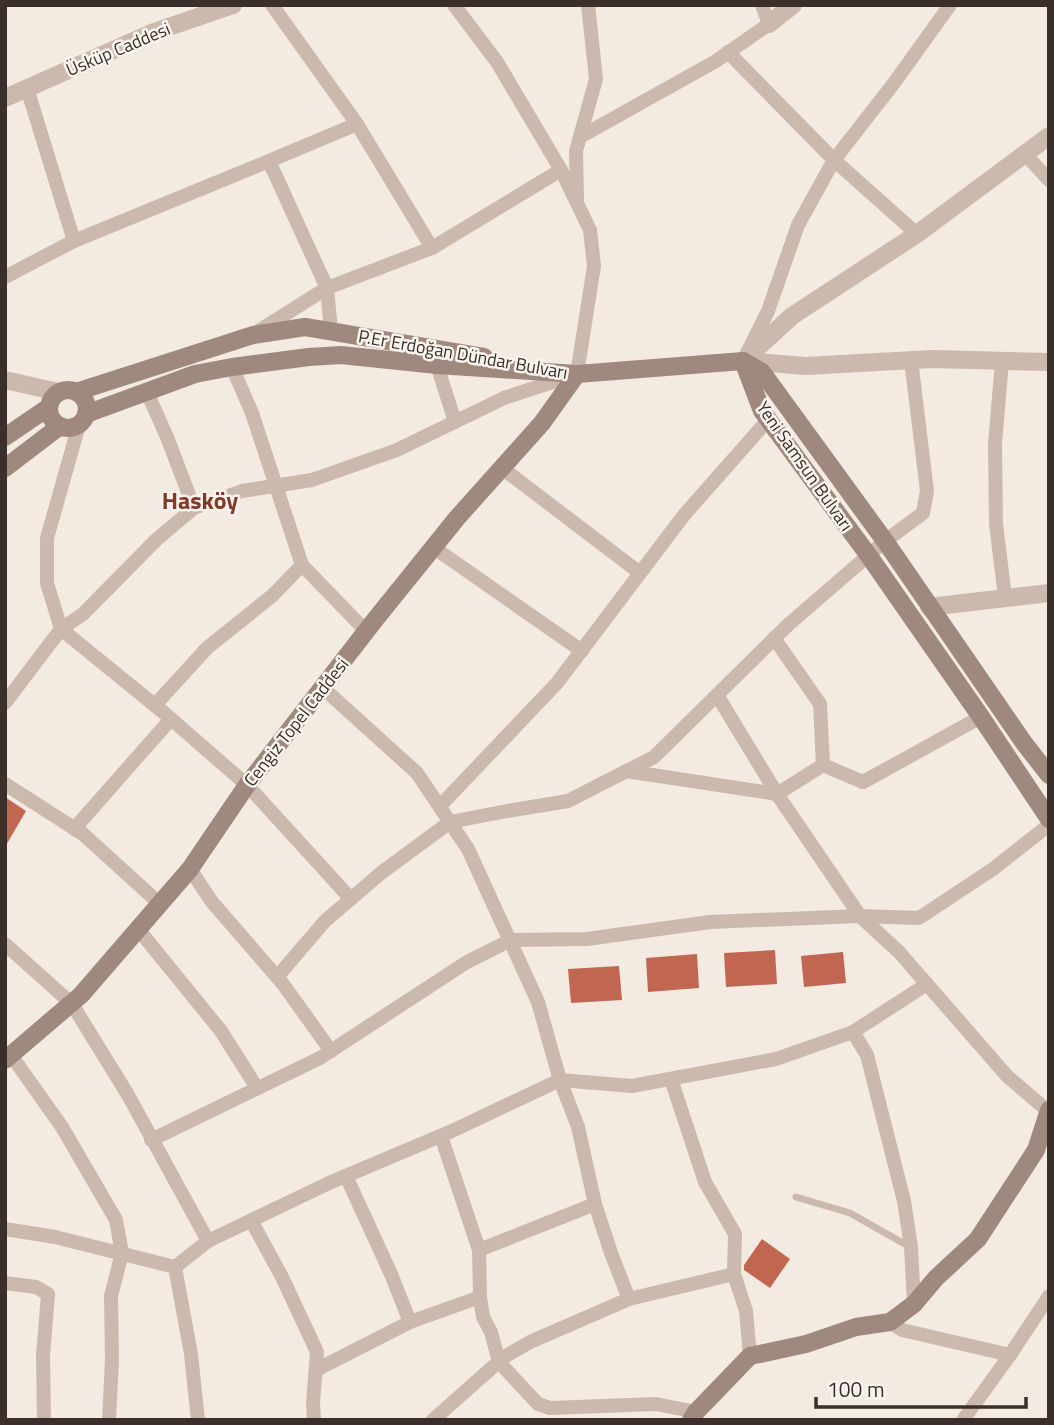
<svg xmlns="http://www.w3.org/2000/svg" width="1054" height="1425" font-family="'Titillium Web',sans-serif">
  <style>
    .building { fill: #c16651 }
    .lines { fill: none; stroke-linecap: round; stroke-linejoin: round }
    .service { stroke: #cbb9ad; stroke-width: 7 }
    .minor { stroke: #cbb9ad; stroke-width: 14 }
    .tertiary { stroke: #cbb9ad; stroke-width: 18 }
    .secondary { stroke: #9f887e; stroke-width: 18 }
    .labels { text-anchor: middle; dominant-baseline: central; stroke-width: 5; stroke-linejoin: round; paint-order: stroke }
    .street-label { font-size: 18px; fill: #3a2f2b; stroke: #faf4ee }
    .district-label { font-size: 24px; font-weight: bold; fill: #863927; stroke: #faf4ee }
  </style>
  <rect width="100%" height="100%" fill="#f3eae1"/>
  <g class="building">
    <polygon points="5,797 26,811 5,847"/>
    <polygon points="775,950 777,984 726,987 724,953"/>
    <polygon points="843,952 846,983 804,987 801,956"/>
    <polygon points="697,954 699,988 648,992 646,958"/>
    <polygon points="619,966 622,1000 571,1003 568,969"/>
    <polygon points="762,1239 790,1259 770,1288 744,1270 744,1265"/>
  </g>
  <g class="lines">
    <polyline class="service" points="796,1197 850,1213 910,1247"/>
    <g class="minor">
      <polyline points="272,5 357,124 269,161 327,288 331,331"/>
      <polyline points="728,52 834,160 917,234"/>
      <polyline points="27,88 74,241"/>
      <polyline points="357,124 432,248"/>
      <polyline points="580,137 716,61 769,24 762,5"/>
      <polyline points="1025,154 1049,180"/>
      <polyline points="577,198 576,151 596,79 588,5"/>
      <polyline points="5,277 74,241 269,161"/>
      <polyline points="257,332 327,288 432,248 561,170"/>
      <polyline points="746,355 768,311 798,225 834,160 894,83 950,5"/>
      <polyline points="1002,361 995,444 996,524 1005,597"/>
      <polyline points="437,365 455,422"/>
      <polyline points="232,367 252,413 302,565 366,631"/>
      <polyline points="146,390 167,437 194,508"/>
      <polyline points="79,425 47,538 47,583 61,629 163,712 247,785 351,899"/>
      <polyline points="502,468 640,573"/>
      <polyline points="433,547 582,651"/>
      <polyline points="323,688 417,773 468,849 538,1002 560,1080 578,1127 595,1204 611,1253 629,1299"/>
      <polyline points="717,695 777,794 860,916 899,952 1007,1076 1048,1111"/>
      <polyline points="5,703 61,629 83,614 156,540 194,508 242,491 312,480 397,450 504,398 577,374 594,266 590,230 561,170 497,62 454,5"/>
      <polyline points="155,705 207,648 273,595 302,565"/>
      <polyline points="823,765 863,782 981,717"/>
      <polyline points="626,771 777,794 823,765 820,704 774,638"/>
      <polyline points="5,784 83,834 160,904"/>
      <polyline points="440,806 557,683 684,515 768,420"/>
      <polyline points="74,829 171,719"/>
      <polyline points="190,869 212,902 283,984 331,1051"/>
      <polyline points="138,929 221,1031 257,1088"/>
      <polyline points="5,944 72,1004 128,1095 208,1241"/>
      <polyline points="277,977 325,921 381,873 450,822 507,811 568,801 654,757 789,624 885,541 923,513 927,491 911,360"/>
      <polyline points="853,1032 867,1055 904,1201 911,1247 914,1304"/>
      <polyline points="11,1055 62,1127 116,1220 122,1253 111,1296 112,1360 109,1420"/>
      <polyline points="671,1079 705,1182 735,1234 734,1274 746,1311 750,1356"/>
      <polyline points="441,1136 479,1250 480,1297 483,1317 491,1332 499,1362 538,1404 550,1408 656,1404 696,1412"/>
      <polyline points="151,1140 320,1058 467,962 511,940 587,939 710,922 860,916 919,918 993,869 1049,825"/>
      <polyline points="346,1176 391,1274 410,1322"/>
      <polyline points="252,1222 282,1277 317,1352 313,1403 314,1420"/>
      <polyline points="5,1229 55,1237 175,1267 191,1354 198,1420"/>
      <polyline points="479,1250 595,1204"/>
      <polyline points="175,1267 208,1241 329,1183 452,1131 560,1080 632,1086 776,1059 853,1032 927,984"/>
      <polyline points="5,1283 36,1287 48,1294 43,1356 44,1420"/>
      <polyline points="890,1322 902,1330 1010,1355 1049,1296"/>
      <polyline points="316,1370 410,1322 480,1297"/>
      <polyline points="433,1420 504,1357 530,1342 629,1299 734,1274"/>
      <polyline points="963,1420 1010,1355"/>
    </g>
    <g class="tertiary">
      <polyline points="769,24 793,5"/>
      <polyline points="5,98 154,32 233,5"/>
      <polyline points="743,361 792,316 917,234 1049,136"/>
      <polyline points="743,361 806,366 932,359 1049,362"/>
      <polyline points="5,380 58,392"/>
      <polyline points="929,607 1049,593"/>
    </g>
    <g class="secondary">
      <polyline points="743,361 762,411 869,556 981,717 1049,819"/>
      <polyline points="743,361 762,372 885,541 1024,743 1049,775"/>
      <circle cx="68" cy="409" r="19"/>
      <polyline points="76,392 253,335 305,327 484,357"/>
      <polyline points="86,414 195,374 232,367 309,357 341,355 437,365 577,374 743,361"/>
      <polyline points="5,437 49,407"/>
      <polyline points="5,468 60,426"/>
      <polyline points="5,1060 81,995 190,869 247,785 374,621 457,518 542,423 577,374"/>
      <polyline points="691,1420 696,1412 750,1356 806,1344 856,1327 890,1322 914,1304 936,1278 978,1239 1036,1150 1049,1110"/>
    </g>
  </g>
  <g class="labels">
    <g class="street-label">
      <text transform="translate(118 49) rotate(-23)">Üsküp Caddesi</text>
      <text transform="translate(463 354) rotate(10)">P.Er Erdoğan Dündar Bulvarı</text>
      <text transform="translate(805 466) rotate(55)">Yeni Samsun Bulvarı</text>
      <text transform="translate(296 722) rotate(-52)">Cengiz Topel Caddesi</text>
    </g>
    <g class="district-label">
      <text x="200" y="500">Hasköy</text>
    </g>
  </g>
  <rect width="1054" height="1425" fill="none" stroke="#3a2f2b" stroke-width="14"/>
  <path d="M816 1397v10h210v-10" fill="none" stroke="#3a2f2b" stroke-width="3.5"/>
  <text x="827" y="1397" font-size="21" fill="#3a2f2b" stroke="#faf4ee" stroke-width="5" paint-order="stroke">100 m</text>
</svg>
